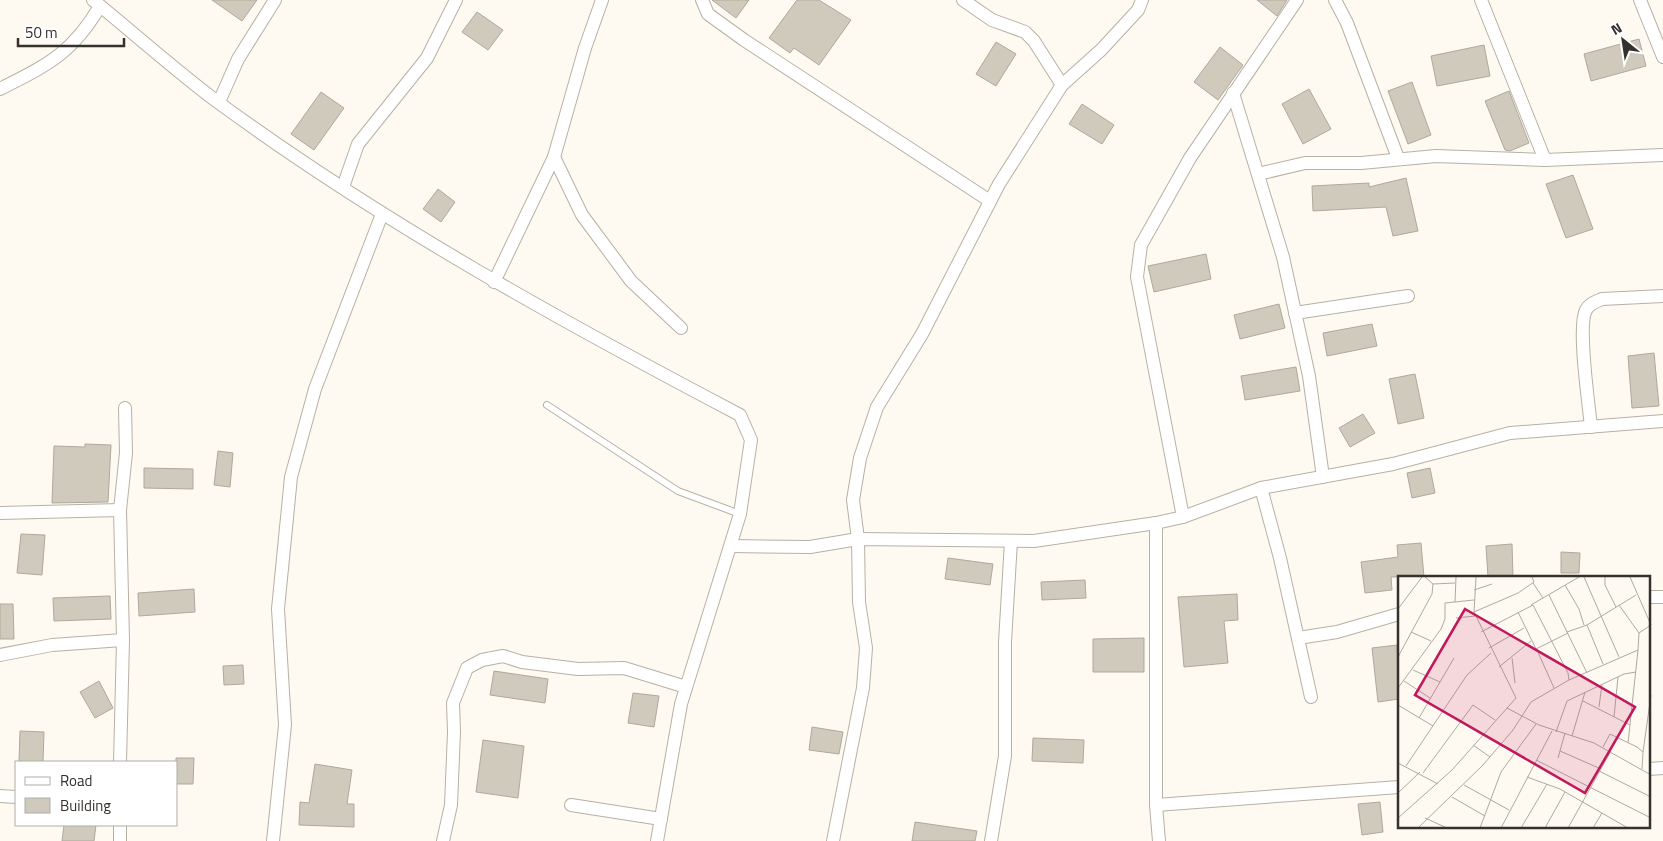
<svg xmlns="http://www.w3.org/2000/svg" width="1663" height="841" font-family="'Titillium Web',sans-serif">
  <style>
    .building { fill: #d0cabd; stroke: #afa89c }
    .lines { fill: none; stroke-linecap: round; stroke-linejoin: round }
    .lane-casing { stroke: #b7b1a4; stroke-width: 8 }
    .street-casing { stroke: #b7b1a4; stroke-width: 14 }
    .lane { stroke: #fff; stroke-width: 6 }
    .street { stroke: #fff; stroke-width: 12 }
    .inset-road { fill: none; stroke: #aeaaa3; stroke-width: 1 }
    .view { fill: #c2185b; fill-opacity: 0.15; stroke: #c2185b; stroke-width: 2.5 }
    .inset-edge { fill: none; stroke: #35322d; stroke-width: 2.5 }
  </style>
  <rect width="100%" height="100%" fill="#fefaf2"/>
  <g class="building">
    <polygon points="212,0 257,0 242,21"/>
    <polygon points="712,0 749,0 736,18"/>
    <polygon points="797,0 819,0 851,20 819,65 794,48 790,53 769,38"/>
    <polygon points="1257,0 1287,0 1277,16"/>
    <polygon points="477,12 503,30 488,50 462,32"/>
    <polygon points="1639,39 1646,66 1591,81 1584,54"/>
    <polygon points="996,42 1016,54 996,86 976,74"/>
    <polygon points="1484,45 1490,76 1437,86 1431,56"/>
    <polygon points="1220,47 1243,65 1218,100 1194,82"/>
    <polygon points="1412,82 1431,135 1408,144 1388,91"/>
    <polygon points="1309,89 1331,129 1303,144 1282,104"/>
    <polygon points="1509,91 1529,143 1510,151 1505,150 1485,101"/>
    <polygon points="321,92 344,108 314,150 291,134"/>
    <polygon points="1082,104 1114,125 1102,144 1069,124"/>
    <polygon points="1573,175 1593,229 1566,238 1546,184"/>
    <polygon points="1406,178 1418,231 1393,236 1386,207 1313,211 1312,186 1369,183 1369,187"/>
    <polygon points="438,189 455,202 441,222 423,209"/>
    <polygon points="1206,254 1211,279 1154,292 1148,266"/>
    <polygon points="1279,304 1285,328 1240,339 1234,315"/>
    <polygon points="1372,324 1377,346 1327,356 1323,333"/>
    <polygon points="1654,353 1659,406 1632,408 1628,356"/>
    <polygon points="1296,367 1300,391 1245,400 1241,376"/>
    <polygon points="1415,374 1424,418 1398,424 1389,379"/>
    <polygon points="1363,414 1375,433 1350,447 1339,428"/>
    <polygon points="85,444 111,445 108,502 52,503 54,446 85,447"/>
    <polygon points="218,451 233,453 230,487 214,485"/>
    <polygon points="144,468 193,469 193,489 144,488"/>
    <polygon points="1430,468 1435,493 1412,498 1407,473"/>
    <polygon points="21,534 45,535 42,575 17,573"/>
    <polygon points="1421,543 1424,577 1391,577 1392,590 1365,593 1361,562 1398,557 1397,545"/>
    <polygon points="1512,544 1513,577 1488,577 1486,546"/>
    <polygon points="1561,552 1580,553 1579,573 1561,573"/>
    <polygon points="948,558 993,564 990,585 945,579"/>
    <polygon points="1085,580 1086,598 1042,600 1041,582"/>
    <polygon points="194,589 195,612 139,616 138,593"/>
    <polygon points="1237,594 1238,620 1224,621 1228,663 1184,667 1178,597"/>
    <polygon points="110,596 111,619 54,621 53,598"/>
    <polygon points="0,604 13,604 14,639 0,639"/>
    <polygon points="1144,638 1144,672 1093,672 1093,639"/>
    <polygon points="1397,645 1399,699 1378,702 1372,648"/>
    <polygon points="243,665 244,684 224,685 223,666"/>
    <polygon points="494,671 548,679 545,703 490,695"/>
    <polygon points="99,681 113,708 95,718 80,692"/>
    <polygon points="633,693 659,696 654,727 628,723"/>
    <polygon points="812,727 843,732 839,754 809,750"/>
    <polygon points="20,731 44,732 43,762 19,762"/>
    <polygon points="1033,738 1084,740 1083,763 1032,761"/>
    <polygon points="483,740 524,746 518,798 476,792"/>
    <polygon points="176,758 194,758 193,784 176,784"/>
    <polygon points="315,764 352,770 347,804 354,804 354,827 299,825 300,802 309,803"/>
    <polygon points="1380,802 1383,832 1362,835 1358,804"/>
    <polygon points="915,822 977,831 975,841 912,841"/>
    <polygon points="64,825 96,825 94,841 62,841"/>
  </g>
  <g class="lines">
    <g class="lane-casing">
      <polyline id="lane" points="547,405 678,491 740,514"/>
    </g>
    <g class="street-casing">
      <g id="street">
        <path d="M93,0C135,34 176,71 219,103C383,223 561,321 740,415L751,440L740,514L681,704L657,841"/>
        <polyline points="702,0 708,14 744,40 990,201"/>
        <polyline points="963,0 992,20 1025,32 1034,41 1062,85"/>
        <polyline points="1335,0 1347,23 1398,158"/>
        <polyline points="1481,0 1545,160"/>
        <polyline points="1640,0 1663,57"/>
        <path d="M0,89C47,65 72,54 100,6"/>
        <polyline points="1233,93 1283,257 1309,376 1323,477"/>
        <polyline points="219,102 238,59 275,0"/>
        <polyline points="554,157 582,215 631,281 681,328"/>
        <polyline points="1258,174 1305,163 1361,163 1436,156 1545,160 1663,155"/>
        <polyline points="343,187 358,144 427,58 456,0"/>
        <polyline points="494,282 554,157 585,48 602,0"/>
        <polyline points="1295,313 1408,296"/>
        <path d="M1591,427C1589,405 1577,326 1586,310C1589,304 1595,302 1602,299L1663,296"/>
        <polyline points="1261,488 1280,558 1311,697"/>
        <polyline points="0,513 120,510"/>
        <polyline points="1183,517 1137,277 1141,245 1190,158 1297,0"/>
        <polyline points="1156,523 1156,805 1159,841"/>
        <polyline points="731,546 810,547 858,539 1034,541 1156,523 1183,517 1261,488 1393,464 1510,433 1663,421"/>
        <polyline points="1649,597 1663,597"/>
        <polyline points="1298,638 1337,632 1399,614"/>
        <polyline points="0,655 52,645 123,640"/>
        <polyline points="120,762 123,640 120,510 126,453 125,408"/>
        <polyline points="1649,769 1663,768"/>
        <polyline points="0,796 16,797"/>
        <polyline points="571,805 661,819"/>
        <polyline points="1156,805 1399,787"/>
        <polyline points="120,825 120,841"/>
        <polyline points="273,841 285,725 278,609 291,477 315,389 382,214"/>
        <polyline points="443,841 451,805 454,732 453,703 467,668 482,660 503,656 522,662 578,669 624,668 686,687"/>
        <polyline points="833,841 863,688 866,648 859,602 858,539 853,500 860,458 877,407 922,334 999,184 1062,85 1101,50 1138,10 1142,0"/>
        <polyline points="991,841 1005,756 1005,642 1011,541"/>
      </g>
    </g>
    <use href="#lane" class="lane"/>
    <use href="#street" class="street"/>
  </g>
  <g transform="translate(1398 576)">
    <rect width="252" height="252" fill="#fefaf2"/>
    <path class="inset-road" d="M27,1L35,8L57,7M186,1L221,81M207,1V9L218,31M232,1L253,49M135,7L145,22M167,9L181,33L186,49M76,14L94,8M151,19L189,97M57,26L58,1M133,29L181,1M221,29L241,57M0,33L24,1M76,36L120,17L136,6L134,1M120,36L138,73L170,57M58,42L77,40M189,49L205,88M13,56L33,65M83,56L135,29L170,97L171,104M169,56L189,49L238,19M91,72L126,52M139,74L156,112M0,81L34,18L35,8M114,82L117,107M101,91L133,65M15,94L42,106M6,105L32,122M0,112L43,53L47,43V27L76,24M185,125L232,149M0,129L35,150M201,131L204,108M109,132L141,149L196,167L253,199M216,141L220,101M21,142L56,82M158,156L169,125L226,98L238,96M174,160L187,116M230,167L240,74M75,169L92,181M205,171L212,158L239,171L245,176L244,193M162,175L203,193M245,176L253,119M160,182L167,157M138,184L253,242M0,187L40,208M8,190L69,99L93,77M201,195L253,221M25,197L75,129L97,144M129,201L162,213L230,252M66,209L111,234M0,217L22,196M54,221L87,240M0,242L54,194L118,122L76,36L78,1M27,242L49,252M20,252L85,189L115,154L133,126L171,104L240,74L241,57L253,49M82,252L103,196L138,148M103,252L154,155M123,252L149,208M147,252L167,216M170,252L213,175M195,252L204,237"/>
    <path class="view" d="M67,33L237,131L187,217L17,119Z"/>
    <rect width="252" height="252" class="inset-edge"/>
  </g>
  <rect x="15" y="761" width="162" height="65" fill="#ffffff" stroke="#aeadab"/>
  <rect x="25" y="777" width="25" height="8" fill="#ffffff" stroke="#aeadab"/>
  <text x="60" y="786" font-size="15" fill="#35322d">Road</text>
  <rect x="25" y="798" width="25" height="15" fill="#d0cabd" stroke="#aeadab"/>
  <text x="60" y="811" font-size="15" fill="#35322d">Building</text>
  <g transform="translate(1623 40) rotate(330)" stroke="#ffffff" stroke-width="4" paint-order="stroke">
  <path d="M0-4L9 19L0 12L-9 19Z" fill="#35322d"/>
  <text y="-8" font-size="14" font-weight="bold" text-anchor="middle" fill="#35322d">N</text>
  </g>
  <path d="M18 38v8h106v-8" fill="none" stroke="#35322d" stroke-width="2.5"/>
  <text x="25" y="38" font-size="15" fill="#35322d" stroke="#ffffff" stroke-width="4" paint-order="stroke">50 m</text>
</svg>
